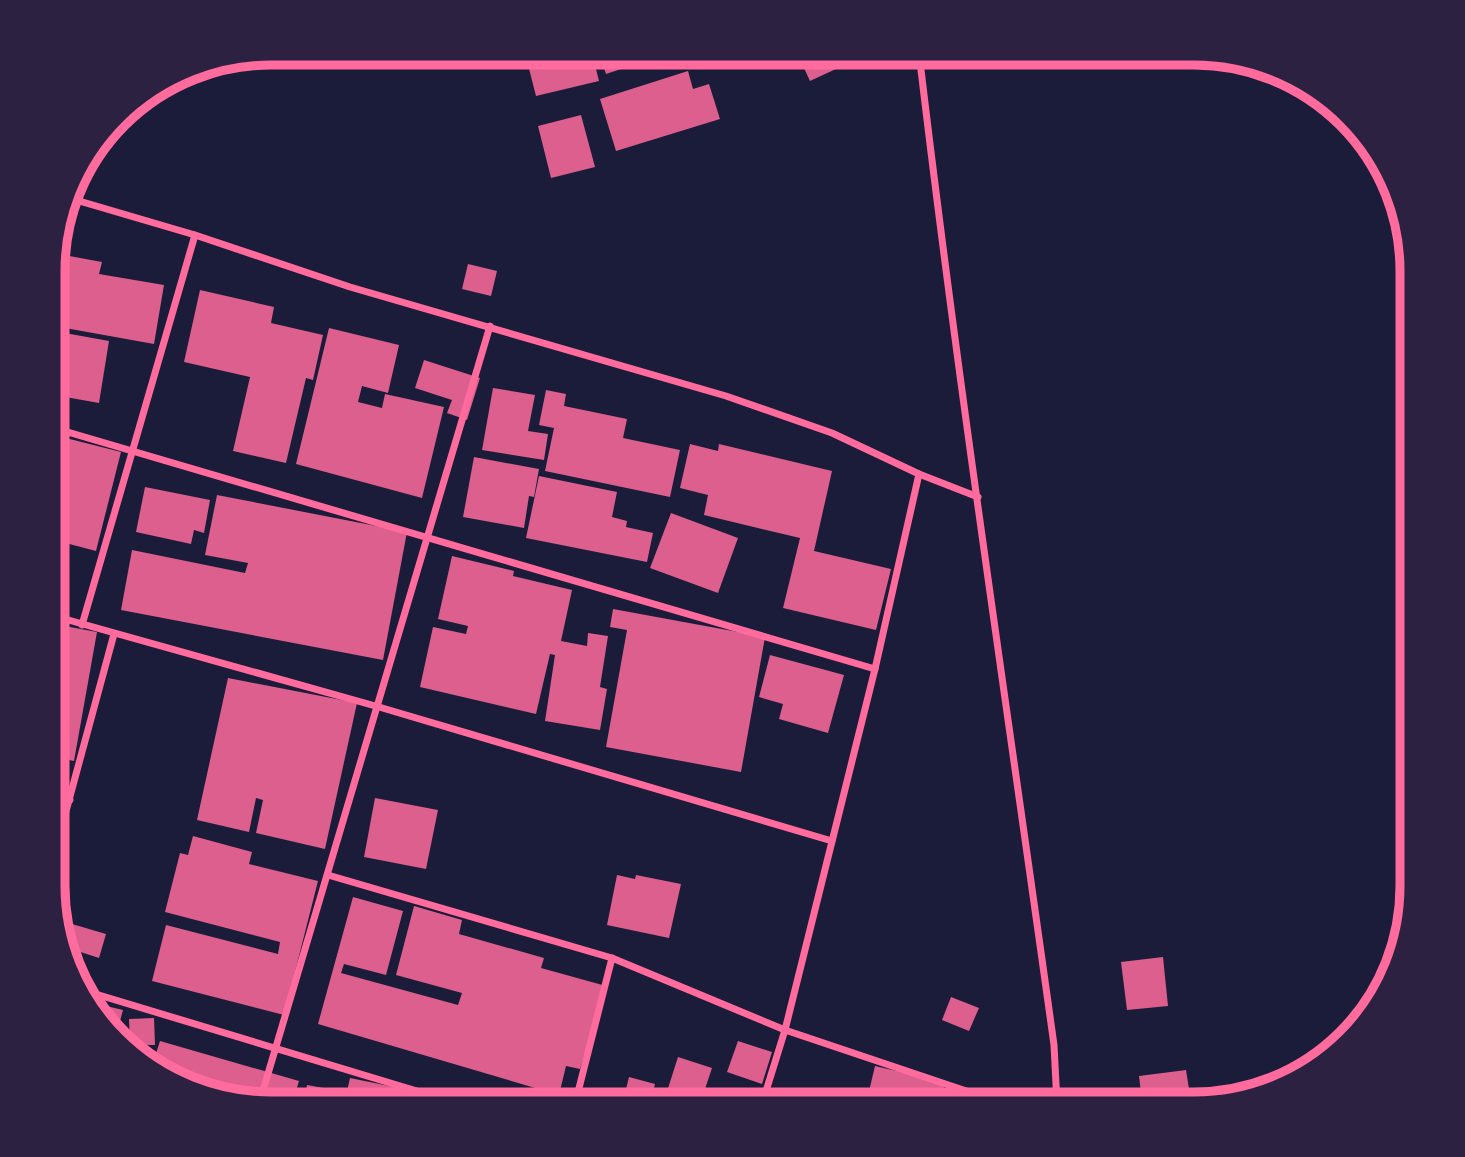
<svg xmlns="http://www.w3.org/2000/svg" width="1465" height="1157" font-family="'Nunito Sans',sans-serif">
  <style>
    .building { fill: #dd5f8e }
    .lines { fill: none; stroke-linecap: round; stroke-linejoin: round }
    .minor { stroke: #ff6b9d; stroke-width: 7 }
    .rim { fill: none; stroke: #ff6b9d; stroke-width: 9 }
  </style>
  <rect width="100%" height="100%" fill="#1b1b3a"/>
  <g class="building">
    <polygon points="525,53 592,53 599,81 536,96"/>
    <polygon points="599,53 636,53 639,63 606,74"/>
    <polygon points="797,53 846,53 851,62 810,81"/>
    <polygon points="688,71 693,89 709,84 720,119 616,151 600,99"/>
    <polygon points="581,115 595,167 551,178 538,126"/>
    <polygon points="64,255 102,262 99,274 164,285 154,344 54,326 54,269 62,270"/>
    <polygon points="468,264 497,271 491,296 462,289"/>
    <polygon points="200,290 274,307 271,323 323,335 313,380 306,378 286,463 233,451 250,377 184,362"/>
    <polygon points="329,328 399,345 388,393 362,386 358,402 382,408 385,394 444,407 422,498 296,464"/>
    <polygon points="54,331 109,341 99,403 54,395"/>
    <polygon points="424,360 480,378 467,420 447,413 452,400 415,388"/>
    <polygon points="493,388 535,395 528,431 548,434 544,460 482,450"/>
    <polygon points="546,390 566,394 564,406 627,419 623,438 680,450 670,497 545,471 554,428 539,425"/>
    <polygon points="54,435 121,452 96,551 54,540"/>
    <polygon points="690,444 718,451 719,444 832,471 814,551 891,569 876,630 783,608 800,538 704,515 708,495 680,488"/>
    <polygon points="474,457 539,469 534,497 529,496 524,528 463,517"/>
    <polygon points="539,476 617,492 612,517 627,521 626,527 653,533 647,562 526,538"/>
    <polygon points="145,487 210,500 204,533 194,530 191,544 136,532"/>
    <polygon points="217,495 407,532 383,660 121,610 132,550 245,573 248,563 205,555"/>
    <polygon points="671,513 738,538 718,593 650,568"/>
    <polygon points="452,556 514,571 513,576 572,590 561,641 587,646 588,633 608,636 600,687 607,689 600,730 545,721 555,655 550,654 536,714 420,687 433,627 466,634 468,626 438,619"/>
    <polygon points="613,609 765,637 741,772 606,747 627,630 610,627"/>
    <polygon points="54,624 97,632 74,761 53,757"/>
    <polygon points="770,655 844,675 828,733 779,719 783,704 759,697"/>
    <polygon points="228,678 357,703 325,849 256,833 263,800 256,798 249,832 197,820"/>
    <polygon points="375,798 438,810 426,869 364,857"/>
    <polygon points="193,836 252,852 249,864 318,881 284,1015 152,981 166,925 278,954 280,942 165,912 180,853 188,855"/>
    <polygon points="617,875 635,879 636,875 681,884 669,938 607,925"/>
    <polygon points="353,897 403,911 386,975 344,964 341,973 458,1005 462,993 396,975 414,906 462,920 459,934 544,958 541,968 606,986 580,1069 566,1066 559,1095 318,1024"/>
    <polygon points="72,924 106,934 99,958 65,947"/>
    <polygon points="1163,957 1168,1006 1127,1010 1121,962"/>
    <polygon points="951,997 979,1008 969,1031 942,1020"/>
    <polygon points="102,1005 123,1010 116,1036 99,1015"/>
    <polygon points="154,1018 155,1045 130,1045 129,1019"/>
    <polygon points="160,1041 299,1081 292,1104 281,1102 256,1104 187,1088 152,1066"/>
    <polygon points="738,1041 772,1052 762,1084 727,1072"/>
    <polygon points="678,1057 712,1068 700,1104 663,1104"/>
    <polygon points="875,1066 945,1082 940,1104 866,1104"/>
    <polygon points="1186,1070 1190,1095 1142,1101 1139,1076"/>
    <polygon points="629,1077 655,1084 650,1104 623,1101"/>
    <polygon points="350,1078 434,1095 433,1104 360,1104 345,1100"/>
    <polygon points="307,1085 340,1091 338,1104 304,1103"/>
    <polygon points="722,1095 749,1104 719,1104"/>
  </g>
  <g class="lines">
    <g class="minor">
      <path d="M919,53C958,384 1008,714 1054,1045L1057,1104"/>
      <polyline points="69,198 195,235 350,287 726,396 832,433 919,474 978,497"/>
      <polyline points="54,428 875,669"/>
      <polyline points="54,616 379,707 832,841"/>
      <polyline points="82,625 195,235"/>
      <polyline points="53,795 70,800"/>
      <polyline points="53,859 114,634"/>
      <polyline points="328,875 612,958 785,1030 1005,1104"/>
      <polyline points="79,989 460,1104"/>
      <polyline points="259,1104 490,326"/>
      <polyline points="575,1104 612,958"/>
      <polyline points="762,1104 785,1030 875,669 919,474"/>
    </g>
  </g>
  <path d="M0 0H1465V1157H0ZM271 65H1194A206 206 0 0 1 1400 271V886A206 206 0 0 1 1194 1092H271A206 206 0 0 1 65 886V271A206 206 0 0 1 271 65Z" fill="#2d2142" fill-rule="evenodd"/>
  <path class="rim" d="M271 65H1194A206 206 0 0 1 1400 271V886A206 206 0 0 1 1194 1092H271A206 206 0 0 1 65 886V271A206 206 0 0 1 271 65Z"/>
</svg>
